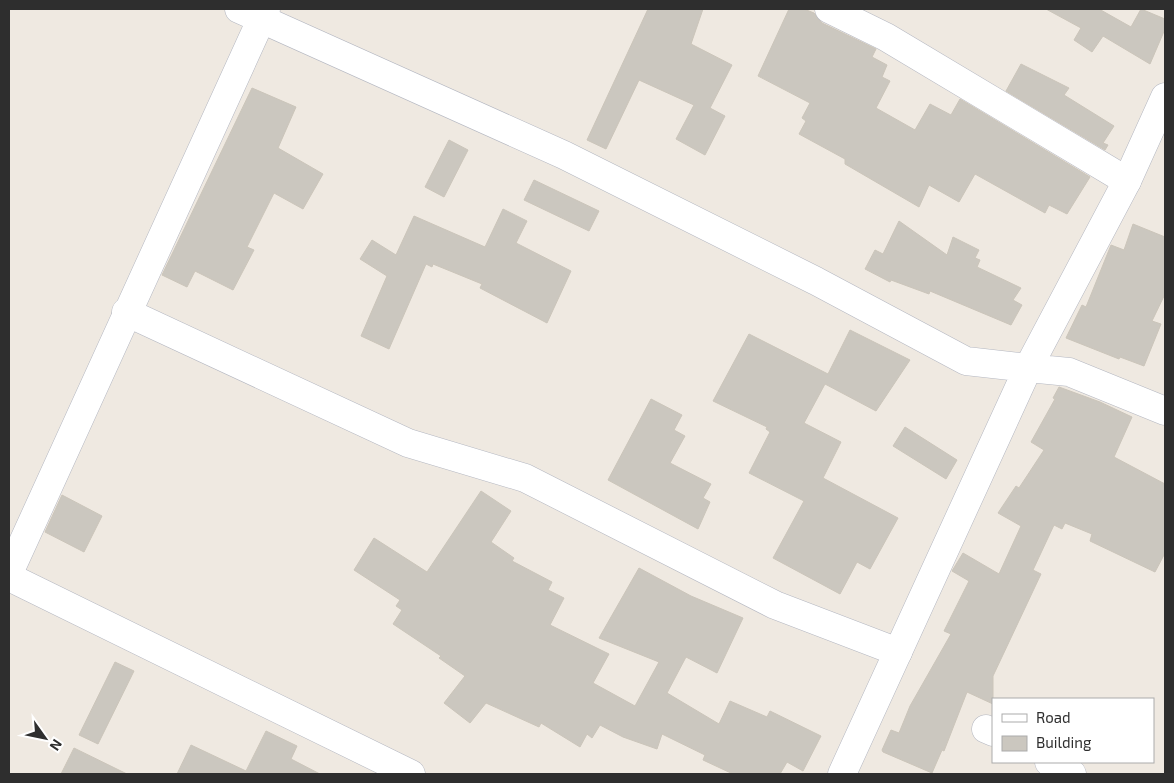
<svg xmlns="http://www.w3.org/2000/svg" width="1174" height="783" font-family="'Exo 2',sans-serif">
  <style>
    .building { fill: #cbc7bf; stroke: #cbc5ba }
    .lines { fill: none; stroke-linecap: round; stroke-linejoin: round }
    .minor-casing { stroke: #b4b7c1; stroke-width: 29 }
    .minor { stroke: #fff; stroke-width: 28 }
  </style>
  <rect width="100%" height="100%" fill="#efe9e1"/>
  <g class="building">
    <polygon points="648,9 703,9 691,44 732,65 710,108 725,116 705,155 676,139 694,105 639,80 606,149 587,140"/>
    <polygon points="789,9 804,9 814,13 822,23 876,49 872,57 887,65 882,77 890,81 876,108 915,130 930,104 951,115 960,99 1090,177 1067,214 1049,205 1045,213 975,174 959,202 929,185 919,207 845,164 845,159 799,134 806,121 802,118 810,103 758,76"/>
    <polygon points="1046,9 1099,9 1131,27 1141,9 1165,19 1165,29 1150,64 1103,36 1092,52 1074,40 1081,28"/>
    <polygon points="1021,64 1069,88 1064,95 1114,126 1103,143 1108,145 1105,150 1006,91"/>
    <polygon points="252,88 296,107 278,148 323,174 303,209 274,193 247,247 254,250 233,290 195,271 187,287 162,275"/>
    <polygon points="449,140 468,150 444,197 425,187"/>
    <polygon points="534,180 599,211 589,231 524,200"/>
    <polygon points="503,209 527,221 516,243 571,271 547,323 480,288 482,284 433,264 432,267 426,264 389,349 361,336 387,276 360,259 372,240 396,255 414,216 485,247"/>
    <polygon points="899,221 947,255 953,237 979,250 975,258 980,260 977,267 1021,288 1013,300 1022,305 1011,325 930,291 929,294 891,280 890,282 865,269 875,250 883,254"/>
    <polygon points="1133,224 1165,237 1165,294 1152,321 1161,324 1144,366 1120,357 1119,359 1066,338 1082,305 1086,307 1111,245 1124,250"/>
    <polygon points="850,330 910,360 876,411 825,384 804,423 841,442 823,478 898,518 870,569 857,562 840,594 773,558 804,501 749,473 770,432 766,429 767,427 713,401 749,334 828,374"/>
    <polygon points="1059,387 1100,402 1132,417 1114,457 1165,484 1165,553 1155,572 1090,541 1092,534 1065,523 1062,529 1054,525 1033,570 1041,574 993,676 993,704 967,692 944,751 942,750 932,773 883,752 882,750 891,730 899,733 910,706 951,634 944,631 969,581 952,571 963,553 999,574 1021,526 998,513 1016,486 1019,488 1044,450 1031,442 1055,399 1053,398"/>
    <polygon points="651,399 682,415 674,430 685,436 670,463 711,484 703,498 710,502 698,529 608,480"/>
    <polygon points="905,427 957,460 946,479 893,446"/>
    <polygon points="481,491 511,511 491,542 514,558 512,561 552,582 548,590 564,598 550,625 609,654 593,683 635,706 659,662 599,638 639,568 691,596 743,618 717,673 686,657 667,693 719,724 730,701 767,717 770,711 821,736 803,771 787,762 780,774 733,774 703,760 705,755 662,734 657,749 623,737 600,725 592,738 587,734 580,747 541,723 539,727 486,703 470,723 444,703 465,676 439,658 441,656 393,624 402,610 396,606 400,600 354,570 374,538 427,572"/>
    <polygon points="62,495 102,516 84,552 45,532"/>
    <polygon points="115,662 134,671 98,744 79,735"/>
    <polygon points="266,731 297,746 291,759 320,774 177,774 191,745 246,771"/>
    <polygon points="74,748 127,774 61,774"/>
  </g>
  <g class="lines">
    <g class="minor-casing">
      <g id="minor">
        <polyline points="239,9 564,155 816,281 966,361 1028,368 842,774"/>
        <polyline points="829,9 886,37 1127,181"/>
        <polyline points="1165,97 1127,181 1028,368 1069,372 1165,411"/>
        <polyline points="126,312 408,443 525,478 775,605 898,652"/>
        <polyline points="9,573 266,9"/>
        <polyline points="9,577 411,774"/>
        <polyline points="986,729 993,732"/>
        <polyline points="1049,762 1072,774"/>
      </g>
    </g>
    <use href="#minor" class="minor"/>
  </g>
  <rect width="1174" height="783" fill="none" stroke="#2e2e2e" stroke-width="20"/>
  <rect x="992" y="698" width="162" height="65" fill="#ffffff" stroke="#ababab"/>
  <rect x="1002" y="714" width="25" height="8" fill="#ffffff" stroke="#ababab"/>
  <text x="1036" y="723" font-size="15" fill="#2e2e2e">Road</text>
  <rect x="1002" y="736" width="25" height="15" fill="#cbc7bf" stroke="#ababab"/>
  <text x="1036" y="748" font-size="15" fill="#2e2e2e">Building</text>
  <g transform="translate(45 738) rotate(123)" stroke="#ffffff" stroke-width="4" paint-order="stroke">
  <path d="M0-4L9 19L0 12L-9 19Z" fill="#2e2e2e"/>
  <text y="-8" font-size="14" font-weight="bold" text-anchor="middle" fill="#2e2e2e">N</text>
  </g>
</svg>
